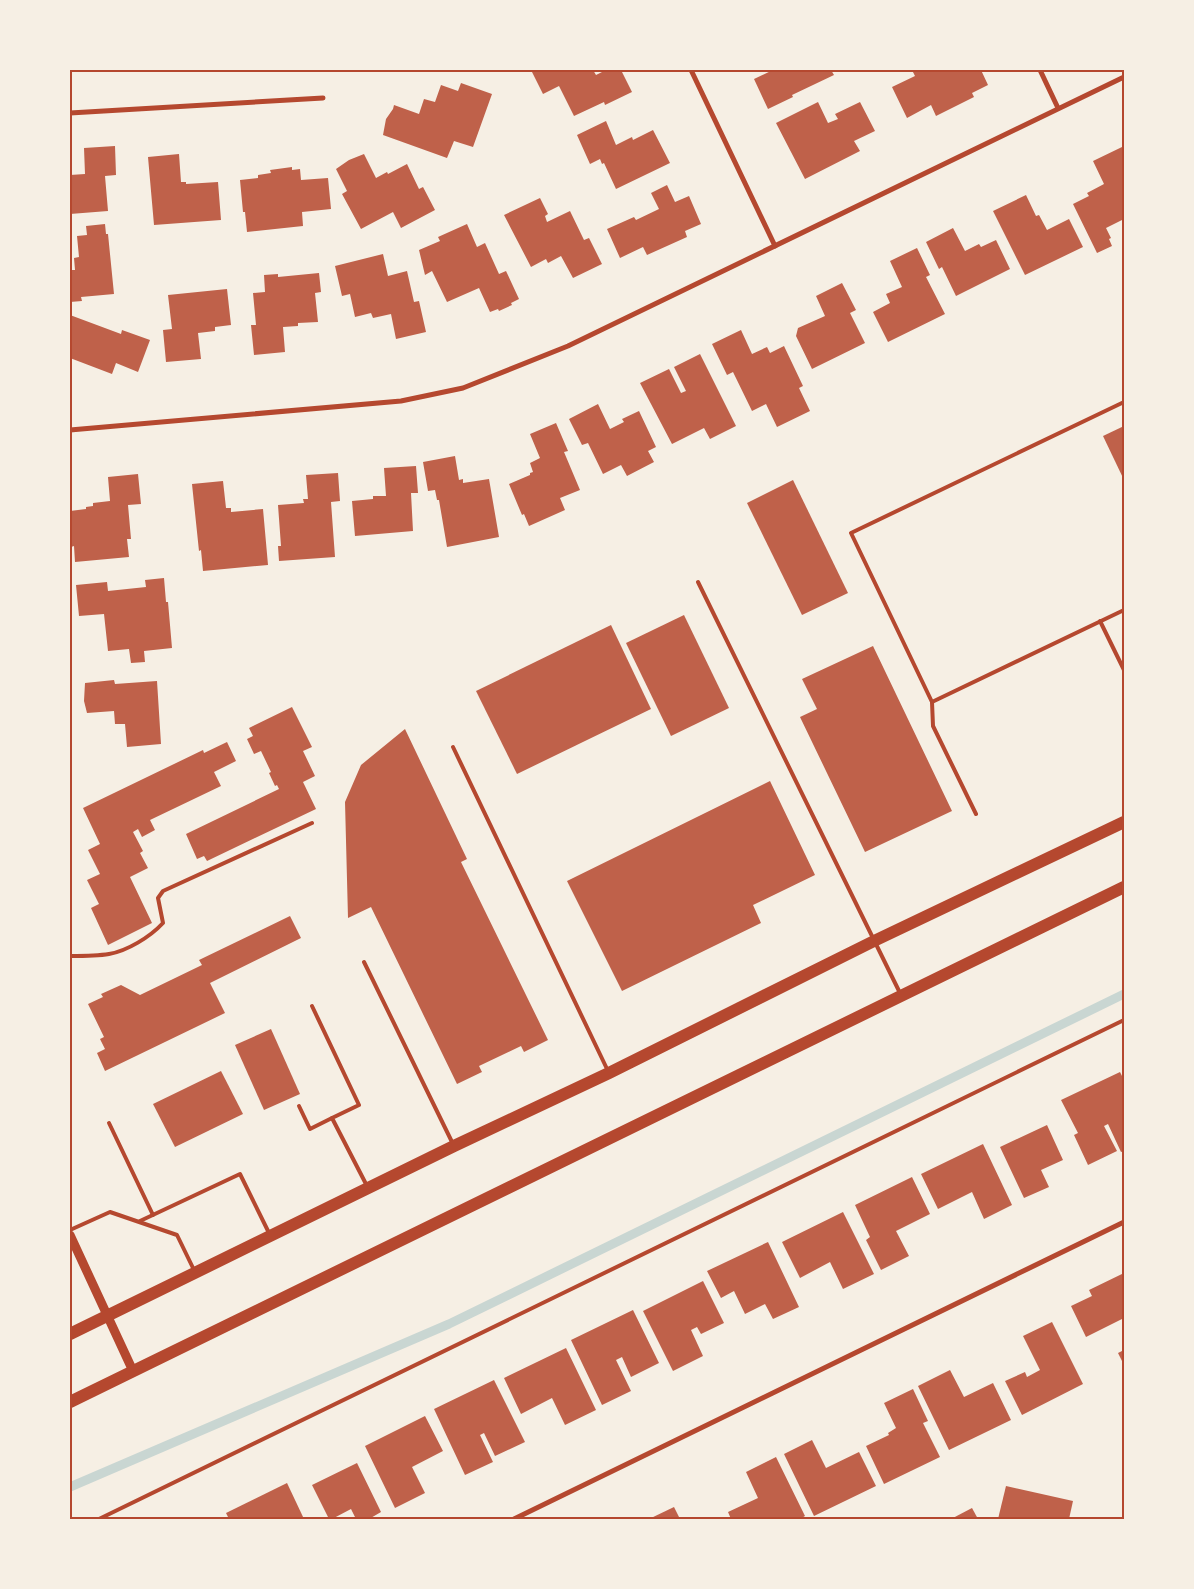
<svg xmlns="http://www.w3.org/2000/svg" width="1194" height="1589" font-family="Raleway,sans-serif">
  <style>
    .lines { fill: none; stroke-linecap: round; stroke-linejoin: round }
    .stream { stroke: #c9d6d2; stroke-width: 9 }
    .building { fill: #bf614a }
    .service { stroke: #b5482f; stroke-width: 4 }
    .minor { stroke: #b5482f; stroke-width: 5 }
    .tertiary { stroke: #b5482f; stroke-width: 9 }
    .primary { stroke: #b5482f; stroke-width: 12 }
    .neatline { fill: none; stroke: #b5482f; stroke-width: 2 }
  </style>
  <rect width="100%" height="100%" fill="#f6efe4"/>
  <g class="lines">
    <polyline class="stream" points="70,1487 449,1324 1124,994"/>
  </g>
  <g class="building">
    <polygon points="531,70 593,70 596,75 606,70 621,70 632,92 605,105 604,102 574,116 559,86 543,94"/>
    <polygon points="773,70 831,70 834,75 792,95 793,97 768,109 754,79"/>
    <polygon points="912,70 981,70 988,85 972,93 974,97 936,116 931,105 907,118 892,87 915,76"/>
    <polygon points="461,83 492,94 473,147 454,141 447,158 383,135 386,119 393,109 394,105 419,114 424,99 435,102 441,85 458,91"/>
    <polygon points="818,102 828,123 838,119 835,114 860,102 875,131 854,141 860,151 805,179 776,123"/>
    <polygon points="606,121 616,145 632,137 633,140 653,130 670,163 616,189 604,163 602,164 600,159 590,164 577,135"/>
    <polygon points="115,146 116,175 105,176 108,211 70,214 70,175 85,174 84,148"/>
    <polygon points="1122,147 1124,151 1124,219 1106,228 1111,238 1109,239 1112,246 1097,253 1073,204 1089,196 1087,193 1104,184 1093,161"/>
    <polygon points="179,154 181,182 186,182 186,184 218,182 221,220 154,225 148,157"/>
    <polygon points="364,154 376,178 387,172 388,174 407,164 419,189 423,187 435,210 401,228 393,212 361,229 342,194 347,191 336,169 349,160"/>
    <polygon points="292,167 292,170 300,169 301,180 328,178 331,209 302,212 303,226 247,232 245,212 243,212 240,180 258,178 258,175 271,173 270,170"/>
    <polygon points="667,185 675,202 689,196 701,224 685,231 687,237 647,255 643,247 620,258 607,229 634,217 636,220 659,209 651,193"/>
    <polygon points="1026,195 1036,216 1039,215 1047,230 1069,219 1083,247 1025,275 993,211"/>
    <polygon points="540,198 548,214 545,216 547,222 570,211 584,240 589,238 602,264 573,278 561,256 548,263 546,259 531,267 504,215"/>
    <polygon points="105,224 106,234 108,234 114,294 81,297 82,301 70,302 70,270 75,270 74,258 79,257 77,236 87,235 86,226"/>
    <polygon points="467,224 477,247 485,243 499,274 506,271 519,299 511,303 512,305 499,311 498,309 490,312 479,288 447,302 432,271 425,275 419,250 440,241 438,237"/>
    <polygon points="953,228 965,251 979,244 981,247 996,240 1010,269 956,296 942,267 939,269 926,242"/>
    <polygon points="917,248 930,275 926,277 945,314 888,342 873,312 890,303 886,294 902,287 890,261"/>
    <polygon points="383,254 388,276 407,271 414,302 419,301 426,332 396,339 391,314 373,318 371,313 355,317 350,294 342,296 335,266"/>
    <polygon points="319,273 321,292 315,293 318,322 298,323 298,326 283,327 285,352 254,355 251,325 256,325 253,293 265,292 264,275 278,274 278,277"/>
    <polygon points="842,283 856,310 850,313 865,343 812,369 796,336 798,328 825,316 816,296"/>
    <polygon points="227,289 231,325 215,327 215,331 198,333 201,359 166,362 163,330 172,329 168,295"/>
    <polygon points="70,315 121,334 122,330 150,340 138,372 116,363 112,374 70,358"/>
    <polygon points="741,330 752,354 767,347 770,353 784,346 803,386 799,388 810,411 777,427 766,404 752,411 733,372 727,375 712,344"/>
    <polygon points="700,354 736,426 710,439 704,428 672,444 640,383 669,369 681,393 686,391 674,367"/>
    <polygon points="598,404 610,429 624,422 622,419 639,411 656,447 648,451 654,462 627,476 621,465 603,474 588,443 582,445 569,419"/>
    <polygon points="556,423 568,451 564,452 580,490 560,498 565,510 529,526 524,514 522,515 509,484 530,475 530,473 533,472 530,463 540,458 530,434"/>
    <polygon points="1124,426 1124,480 1103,436"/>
    <polygon points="455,456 459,480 463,479 463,483 489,479 499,537 447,547 439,500 437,500 435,490 428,491 423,462"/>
    <polygon points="416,466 418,493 411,493 413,531 355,536 352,501 373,499 373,496 386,496 384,468"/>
    <polygon points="338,473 340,501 331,502 335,557 279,561 278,546 281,546 278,505 304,503 303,499 308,499 306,475"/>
    <polygon points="138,474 141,504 128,505 131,539 127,539 129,557 75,562 74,546 71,547 70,511 86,509 86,507 93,506 93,503 110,501 108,477"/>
    <polygon points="793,480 848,593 802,615 747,503"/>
    <polygon points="223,481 226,508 231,508 231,512 263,509 268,565 203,571 201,550 199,551 192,484"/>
    <polygon points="164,578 166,602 168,602 172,648 144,651 145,662 131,663 129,649 108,651 104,614 79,616 76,585 107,582 108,591 146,587 145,580"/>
    <polygon points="684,615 729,708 671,736 626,643"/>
    <polygon points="611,625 651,709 517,774 476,691"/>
    <polygon points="873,646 952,811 865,852 800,717 817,709 802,679"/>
    <polygon points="114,680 115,684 157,681 161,744 127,747 125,724 115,724 114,711 87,713 84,701 85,683"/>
    <polygon points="292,707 312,747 303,751 315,776 303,782 316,809 207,861 204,856 197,859 186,834 279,789 277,785 275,786 269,773 271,772 261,751 254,754 247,739 253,736 249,728"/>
    <polygon points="405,729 467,859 461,862 548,1040 524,1052 521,1046 479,1066 482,1072 457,1084 371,907 348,918 345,802 361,765"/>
    <polygon points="227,742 236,761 214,772 221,786 150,820 155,830 142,837 138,829 133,832 143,851 140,853 148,868 130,877 152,923 108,945 91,908 99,904 87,880 100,874 88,850 100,844 83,808 203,750 204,753"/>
    <polygon points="770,781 815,875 753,905 761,923 622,991 567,881"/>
    <polygon points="290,916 301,938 210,983 225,1013 105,1071 97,1053 105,1049 100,1039 104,1037 88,1004 103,997 101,994 121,985 140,995 202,965 199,960"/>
    <polygon points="271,1029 300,1094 264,1110 235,1045"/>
    <polygon points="221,1071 243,1114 175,1147 153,1104"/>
    <polygon points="1120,1072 1124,1080 1124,1151 1121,1152 1108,1124 1104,1126 1117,1151 1088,1165 1074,1135 1078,1133 1061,1100"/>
    <polygon points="1047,1125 1063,1160 1041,1170 1049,1187 1024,1198 1000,1147"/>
    <polygon points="983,1144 1012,1205 984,1219 972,1192 938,1209 921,1174"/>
    <polygon points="912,1177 930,1214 896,1231 909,1256 881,1270 866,1240 870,1237 855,1205"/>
    <polygon points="843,1212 874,1274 843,1289 830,1262 800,1278 782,1242"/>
    <polygon points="768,1242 799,1307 773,1319 765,1304 745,1314 734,1291 721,1298 707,1271"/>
    <polygon points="1124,1273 1124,1318 1086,1337 1071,1306 1092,1296 1089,1290"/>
    <polygon points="703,1281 724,1323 701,1334 697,1327 691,1330 703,1356 673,1371 643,1311"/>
    <polygon points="633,1310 659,1363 631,1377 622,1357 616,1360 631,1391 602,1405 571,1340"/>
    <polygon points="1052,1322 1083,1384 1022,1415 1005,1381 1025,1372 1027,1377 1040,1370 1023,1336"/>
    <polygon points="566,1348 596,1410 565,1425 552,1398 521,1414 504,1378"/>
    <polygon points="1124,1350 1124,1365 1118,1353"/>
    <polygon points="950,1370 964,1397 993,1383 1011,1420 949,1450 918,1386"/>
    <polygon points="494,1380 525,1442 495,1456 484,1433 480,1435 493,1462 465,1475 434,1409"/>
    <polygon points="913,1389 928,1421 923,1423 940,1457 884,1484 866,1446 889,1435 888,1433 896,1428 884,1403"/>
    <polygon points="425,1416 443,1451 412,1467 425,1493 395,1508 365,1446"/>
    <polygon points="812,1440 826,1468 859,1452 876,1486 814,1516 784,1454"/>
    <polygon points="776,1457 805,1516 800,1519 731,1519 728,1512 758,1498 746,1472"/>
    <polygon points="357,1463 381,1512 369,1519 356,1519 351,1509 332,1519 329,1519 312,1485"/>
    <polygon points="287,1483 304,1519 229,1519 226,1513"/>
    <polygon points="1006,1486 1073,1501 1069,1519 998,1519"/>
    <polygon points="674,1507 680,1519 649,1519"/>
    <polygon points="972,1508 978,1519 951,1519"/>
  </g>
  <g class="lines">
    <g class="service">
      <polyline points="1124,402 851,533 932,702 1124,610"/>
      <polyline points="698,582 900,993"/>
      <polyline points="1100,621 1124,670"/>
      <polyline points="932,702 933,726 976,814"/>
      <polyline points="453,747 608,1071"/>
      <path d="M70,956C83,956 97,956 109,954C127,951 150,937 163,923L158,898L163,891L312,823"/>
      <polyline points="364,962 453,1144"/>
      <polyline points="312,1006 359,1105 332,1118 367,1186"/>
      <polyline points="299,1106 310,1129 332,1118"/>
      <polyline points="109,1123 153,1215"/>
      <polyline points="140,1221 240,1174 270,1235"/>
      <polyline points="70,1230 110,1212 177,1235 194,1270"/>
      <polyline points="99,1519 1124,1020"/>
    </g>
    <g class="minor">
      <polyline points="691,70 775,246"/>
      <polyline points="1040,70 1058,108"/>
      <polyline points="70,113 323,98"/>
      <polyline points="70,430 401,401 463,388 568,346 1124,77"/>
      <polyline points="514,1519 1124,1222"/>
    </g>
    <polyline class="tertiary" points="70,1235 133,1371"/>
    <g class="primary">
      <polyline points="70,1334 454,1146 609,1073 874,941 1124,822"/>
      <polyline points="70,1402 1124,887"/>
    </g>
  </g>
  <rect width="1194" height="1589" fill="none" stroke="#f6efe4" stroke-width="142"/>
  <rect x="71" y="71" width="1052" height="1447" class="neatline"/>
</svg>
